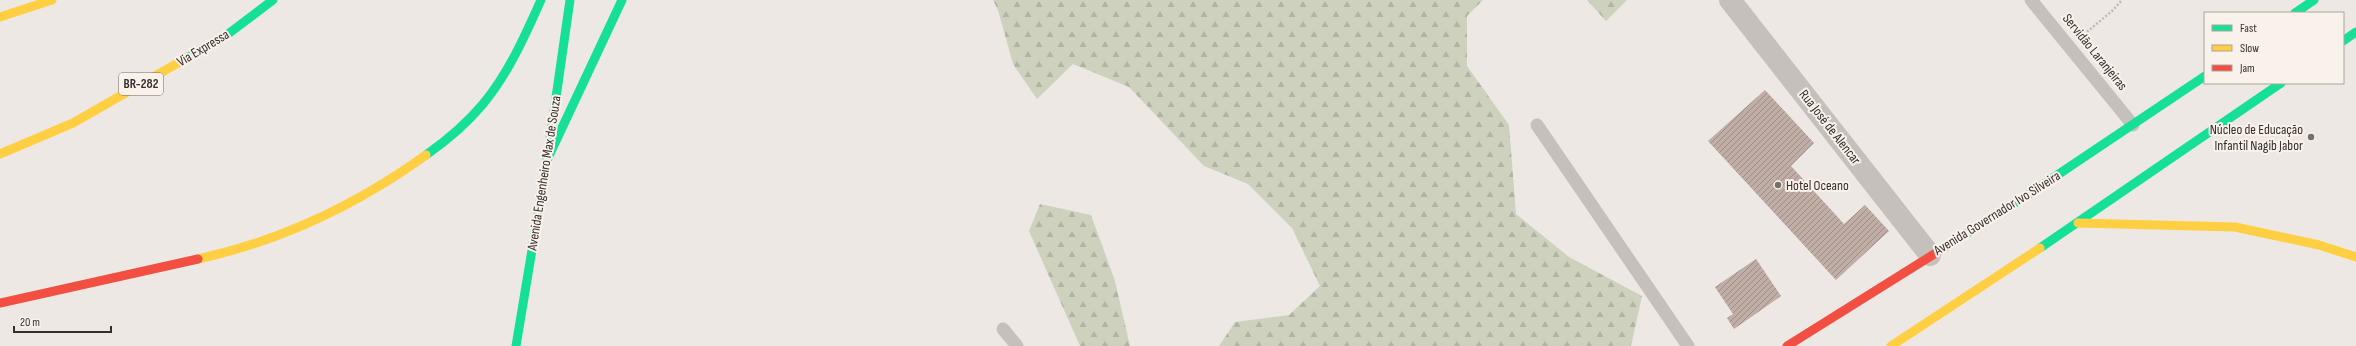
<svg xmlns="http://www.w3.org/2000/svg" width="2356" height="346" font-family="'Sofia Sans Condensed',sans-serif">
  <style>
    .forest { fill: url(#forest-firs) }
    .building { fill: url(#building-hatch) }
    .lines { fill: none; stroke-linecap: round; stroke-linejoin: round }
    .path { stroke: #bfb9b4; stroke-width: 2.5; stroke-dasharray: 2 2; stroke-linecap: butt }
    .lane { stroke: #c6c0bc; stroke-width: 13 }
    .street { stroke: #c6c0bc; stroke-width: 22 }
    .fast { stroke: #16e098; stroke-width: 9 }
    .slow { stroke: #ffcf43; stroke-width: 9 }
    .jam { stroke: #f24e42; stroke-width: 9 }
    .poi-dot { fill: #776f6b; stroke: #f9f2eb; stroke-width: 1.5 }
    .labels { text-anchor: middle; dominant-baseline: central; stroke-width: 4; stroke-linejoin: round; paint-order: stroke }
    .shield { fill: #f9f2eb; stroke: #716964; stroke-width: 1 }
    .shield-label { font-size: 13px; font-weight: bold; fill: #372e2a }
    .street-label { font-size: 14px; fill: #372e2a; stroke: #f9f2eb }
    .poi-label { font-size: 14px; fill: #372e2a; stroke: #f9f2eb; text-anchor: end }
  </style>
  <defs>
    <pattern id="forest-firs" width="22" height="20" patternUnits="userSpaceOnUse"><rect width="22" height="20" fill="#ced1be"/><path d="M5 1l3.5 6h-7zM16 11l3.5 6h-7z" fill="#b2b4a3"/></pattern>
    <pattern id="building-hatch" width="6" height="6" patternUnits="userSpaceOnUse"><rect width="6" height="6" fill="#bfada6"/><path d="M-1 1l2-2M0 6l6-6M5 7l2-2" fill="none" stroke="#9c8d87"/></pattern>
  </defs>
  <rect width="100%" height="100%" fill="#ede8e3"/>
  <g class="forest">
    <polygon points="993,0 1483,0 1467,16 1467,66 1509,125 1516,214 1569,257 1642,296 1631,346 1219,346 1235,322 1289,315 1320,286 1292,228 1248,184 1204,166 1129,87 1073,64 1037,99 1013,64 998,10"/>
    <polygon points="1587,0 1627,0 1606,21"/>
    <polygon points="1040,204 1091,215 1115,281 1130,346 1080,346 1029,231"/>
  </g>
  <g class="building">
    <polygon points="1765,90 1814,143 1791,166 1844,224 1865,205 1889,231 1836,280 1708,141"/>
    <polygon points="1756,259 1781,296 1734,329 1727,318 1733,314 1715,287"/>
  </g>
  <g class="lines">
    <polyline class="path" points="2087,32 2112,11 2122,0"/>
    <g class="lane">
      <polyline points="2031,0 2133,125"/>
      <polyline points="1537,125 1688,346"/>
      <polyline points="1003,329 1017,346"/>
    </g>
    <polyline class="street" points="1730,0 1930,255"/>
    <g class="fast">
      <polyline points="2295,13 2314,0"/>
      <polyline points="2343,41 2356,32"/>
      <polyline points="183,60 224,37 273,0"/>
      <path d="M426,155C446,141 467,123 483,104C508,74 525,36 541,0"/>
      <polyline points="547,160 622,0"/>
      <polyline points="1955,241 2026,196 2205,76"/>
      <polyline points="2040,248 2281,83"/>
      <polyline points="516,346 547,160 570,0"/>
    </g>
    <g class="slow">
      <polyline points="0,17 52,0"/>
      <polyline points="0,154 73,123 183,60"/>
      <polyline points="2078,223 2235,227 2319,245 2356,257"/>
      <path d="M198,259C280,241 358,204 426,155"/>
      <polyline points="1891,346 2040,248"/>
    </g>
    <g class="jam">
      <polyline points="0,303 198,259"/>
      <polyline points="1787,346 1955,241"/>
    </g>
  </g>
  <g class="poi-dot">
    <circle cx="2311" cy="137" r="4"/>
    <circle cx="1778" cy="185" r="4"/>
  </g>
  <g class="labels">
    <rect class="shield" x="119" y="73" width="44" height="22" rx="3"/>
    <g class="shield-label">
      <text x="141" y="84">BR-282</text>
    </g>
    <g class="street-label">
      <text transform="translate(203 48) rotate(-31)">Via Expressa</text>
      <text transform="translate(2095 52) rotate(51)">Servidão Laranjeiras</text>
      <text transform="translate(1830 127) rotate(52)">Rua José de Alencar</text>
      <text transform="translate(544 173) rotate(-81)">Avenida Engenheiro Max de Souza</text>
      <text transform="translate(1997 213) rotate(-32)">Avenida Governador Ivo Silveira</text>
    </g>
    <g class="poi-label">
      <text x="2303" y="129">Núcleo de Educação<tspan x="2303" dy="16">Infantil Nagib Jabor</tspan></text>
      <text x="1786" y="185" text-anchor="start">Hotel Oceano</text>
    </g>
  </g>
  <rect x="2204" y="12" width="140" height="72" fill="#f9f2eb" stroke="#aba49e"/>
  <rect x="2212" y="25" width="20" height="6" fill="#16e098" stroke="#aba49e"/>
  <text x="2240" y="32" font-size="12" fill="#372e2a">Fast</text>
  <rect x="2212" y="45" width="20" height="6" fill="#ffcf43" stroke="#aba49e"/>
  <text x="2240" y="52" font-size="12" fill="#372e2a">Slow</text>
  <rect x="2212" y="65" width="20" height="6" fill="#f24e42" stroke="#aba49e"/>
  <text x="2240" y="72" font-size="12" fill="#372e2a">Jam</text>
  <path d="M14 326v6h97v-6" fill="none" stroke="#372e2a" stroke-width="2"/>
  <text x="20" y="326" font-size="12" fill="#372e2a" stroke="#f9f2eb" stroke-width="3" paint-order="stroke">20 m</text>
</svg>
